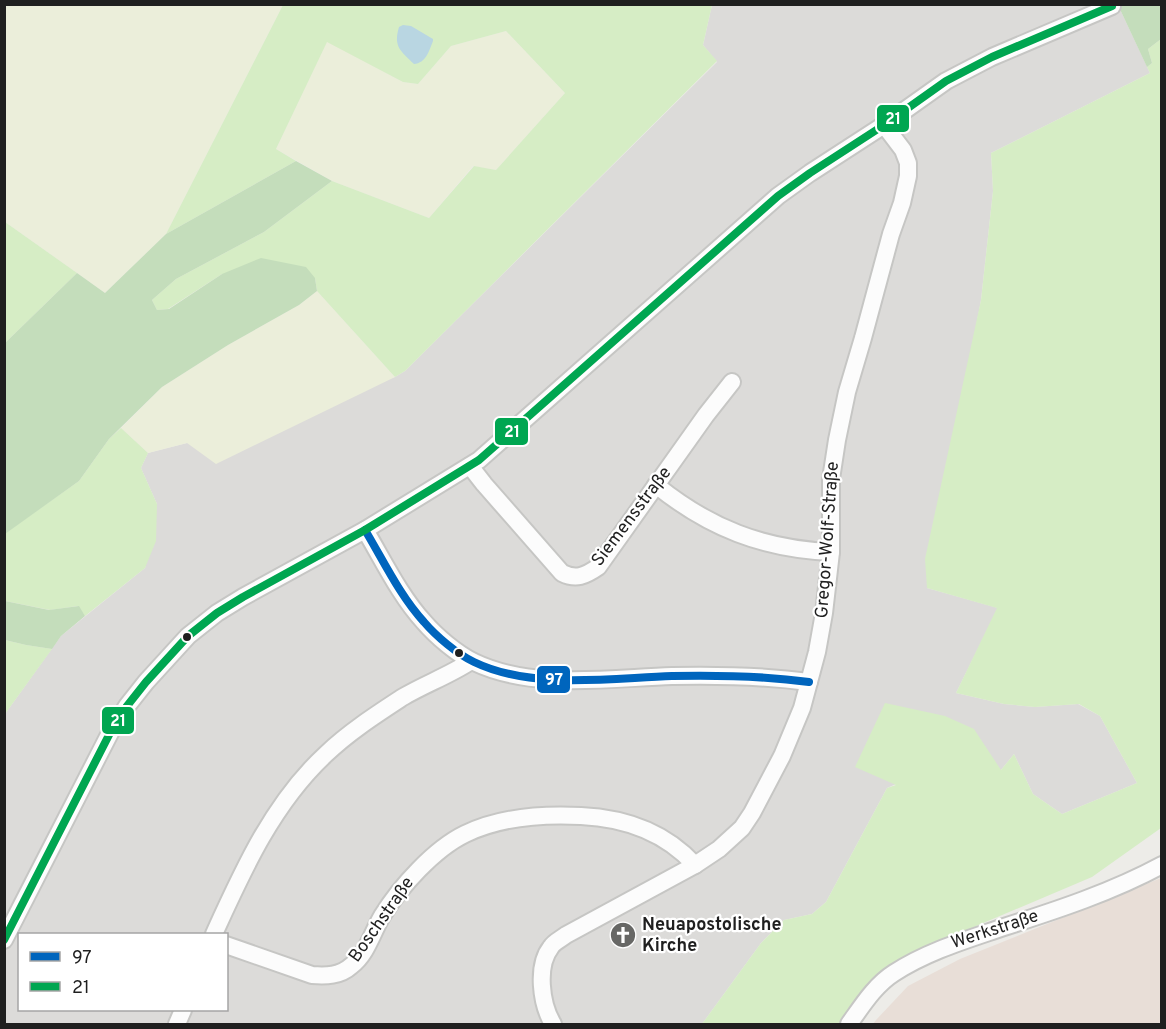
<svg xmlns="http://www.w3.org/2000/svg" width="1166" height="1029" font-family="Overpass,sans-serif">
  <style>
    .residential { fill: #dcdbd9; fill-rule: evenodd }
    .military { fill: #e8ded7 }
    .farmland { fill: #ebeeda }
    .grass { fill: #d6edc5 }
    .forest { fill: #c4ddbb }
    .water { fill: #b9d6e2 }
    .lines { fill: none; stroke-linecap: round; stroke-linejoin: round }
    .minor-casing { stroke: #c6c6c4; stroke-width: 20 }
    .minor { stroke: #fcfcfc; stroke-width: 16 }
    .bus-1-casing { stroke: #fff; stroke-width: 12 }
    .bus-2-casing { stroke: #fff; stroke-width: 12 }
    .bus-1 { stroke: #0065bd; stroke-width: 8 }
    .bus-2 { stroke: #00a651; stroke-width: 8 }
    .bus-dot { fill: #1f1f1f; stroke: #fff; stroke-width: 2 }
    .labels { text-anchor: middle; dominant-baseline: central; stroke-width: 4.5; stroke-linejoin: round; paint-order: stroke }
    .street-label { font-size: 18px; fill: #1f1f1f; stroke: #fff }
    .poi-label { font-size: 18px; font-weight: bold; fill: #1f1f1f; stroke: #fff; text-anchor: start }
    .line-badge { stroke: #fff; stroke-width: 2 }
    .badge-label { font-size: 16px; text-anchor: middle; font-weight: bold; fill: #fff }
  </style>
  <rect width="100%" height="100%" fill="#edece8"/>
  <path class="residential" d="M712,5H1118L1150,73L991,153L993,191L981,300L927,588L998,608L956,693L1004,704L1035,707L1078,704L1100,716L1137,783L1062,814L1033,794L1014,754L1001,770L896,784L887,788L826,902L812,914L784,920L761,943L702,1024H5V714L61,636L145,568L157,504L141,468L148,453L187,443L395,377L405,371L717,62L703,45ZM20,934H226V1010H20Z"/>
  <polygon class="military" points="1161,878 1161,1024 873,1024 876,1020 908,986 960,959"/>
  <g class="farmland">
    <polygon points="5,5 283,5 166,234 105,293 5,222"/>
    <polygon points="506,31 565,93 496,170 473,166 429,218 332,181 276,149 327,41 403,82 418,84 451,46"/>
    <polygon points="317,291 395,377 216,464 187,443 148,453 121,428 162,387 228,345 299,305"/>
  </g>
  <g class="grass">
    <polygon points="283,5 712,5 703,45 717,61 405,371 395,377 317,291 315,278 222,274 168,309 157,310 152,300 176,279 264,232 332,181 429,218 474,166 496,170 565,93 506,31 451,46 418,84 403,82 327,42 276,149 296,161 166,234"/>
    <polygon points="1161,39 1161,828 1092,877 948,938 900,961 845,1024 702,1024 761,943 784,920 812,914 826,902 887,788 896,785 855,767 885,703 945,716 974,729 1001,770 1014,754 1033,794 1062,814 1137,783 1100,716 1079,704 1035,707 1004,704 956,693 997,608 927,588 925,559 981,300 993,191 991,153 1150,73 1147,67 1152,63 1148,49"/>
    <polygon points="5,222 77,273 5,343"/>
    <polygon points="121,428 148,453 141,468 157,504 156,541 145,568 85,616 78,606 50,610 5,601 4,534 79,481 109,439"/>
    <polygon points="5,640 26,645 52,649 5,714"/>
  </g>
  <g class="forest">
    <polygon points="1118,5 1161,5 1161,39 1148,49 1152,63 1147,67"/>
    <polygon points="296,161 332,181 264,232 176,279 152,300 157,310 169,309 222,274 261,258 306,267 315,278 317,291 299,305 228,345 162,387 109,439 79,481 5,534 5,343 77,273 105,293 166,234"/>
    <polygon points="5,601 49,610 79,606 85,616 61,636 52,649 26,645 5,640"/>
  </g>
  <path class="water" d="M403,25L411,26L433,39V41C429,51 426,63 414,64C401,51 393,47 399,27Z"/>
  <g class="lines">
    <g class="minor-casing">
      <g id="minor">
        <path d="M470,466L484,484L562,573C576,580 585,576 598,567L706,415L732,382"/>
        <path d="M656,485C709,528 763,549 831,552"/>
        <path d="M365,530C383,560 400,596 424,622C436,636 457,654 474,662C532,690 609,678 672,676C718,675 764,676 809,682"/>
        <path d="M214,934C243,870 273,803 326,754C349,732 377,714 403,697C425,684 450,675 471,661"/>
        <polyline points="4,940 110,733 127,706 146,682 188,636 217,613 243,597 365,530 479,460 778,196 810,173 884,125 946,81 992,57 1112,6"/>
        <path d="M226,945L312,975C326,976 340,976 351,966C367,954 372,933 382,916C400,887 434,849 465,834C500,817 543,814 581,816C624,818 665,832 695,865"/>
        <polyline points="177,1024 183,1010"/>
        <path d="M553,1024C541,1004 536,966 551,947C554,942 561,939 566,935L695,865L719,849L742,828L752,813L782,756L802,708L817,652L824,613L831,552V479L837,440L847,392L863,338L891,234L902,203L908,176V163L903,150L884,125"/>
        <path d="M849,1024C862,1006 875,985 894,973C928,951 966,940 1004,927C1057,910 1112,892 1162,865"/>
      </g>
    </g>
    <use href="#minor" class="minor"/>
    <g class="bus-1-casing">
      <path id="bus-1" d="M365,530C383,560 400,596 424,622C436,636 457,654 474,662C532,690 609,678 672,676C718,675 764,676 809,682"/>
    </g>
    <g class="bus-2-casing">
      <polyline id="bus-2" points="4,940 110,733 127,706 146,682 188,636 217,613 243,597 365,530 479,460 778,196 810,173 884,125 946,81 992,57 1112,6"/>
    </g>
    <use href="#bus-1" class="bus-1"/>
    <use href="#bus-2" class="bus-2"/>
  </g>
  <defs>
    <g id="church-disc" transform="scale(1.35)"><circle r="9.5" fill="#676765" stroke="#fff"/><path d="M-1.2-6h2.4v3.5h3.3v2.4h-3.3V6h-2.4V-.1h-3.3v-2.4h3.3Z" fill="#fff"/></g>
  </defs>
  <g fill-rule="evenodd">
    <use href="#church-disc" x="623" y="935"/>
  </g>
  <g class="bus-dot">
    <circle cx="187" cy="637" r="5"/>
    <circle cx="459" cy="653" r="5"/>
  </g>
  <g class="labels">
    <g class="street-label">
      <text transform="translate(632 517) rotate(-53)">Siemensstraße</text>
      <text transform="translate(828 540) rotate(-86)">Gregor-Wolf-Straße</text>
      <text transform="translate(382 920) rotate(-55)">Boschstraße</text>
      <text transform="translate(995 930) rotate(-18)">Werkstraße</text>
    </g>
    <g class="poi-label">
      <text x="642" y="925">Neuapostolische<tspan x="642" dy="21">Kirche</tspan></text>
    </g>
  </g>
  <g class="line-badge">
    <rect x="876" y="104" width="34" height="29" rx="6" fill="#00a651"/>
    <rect x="494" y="417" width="35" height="29" rx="6" fill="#00a651"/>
    <rect x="536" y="665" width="35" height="29" rx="6" fill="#0065bd"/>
    <rect x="101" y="706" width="34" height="29" rx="6" fill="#00a651"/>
  </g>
  <g class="badge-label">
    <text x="893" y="124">21</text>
    <text x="512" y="437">21</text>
    <text x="554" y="685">97</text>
    <text x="118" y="726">21</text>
  </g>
  <rect width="1166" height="1029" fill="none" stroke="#1f1f1f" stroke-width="12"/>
  <rect x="18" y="933" width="210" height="78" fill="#ffffff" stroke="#a5a5a5" stroke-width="1.5"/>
  <rect x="30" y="952" width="30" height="9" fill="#0065bd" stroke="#a5a5a5" stroke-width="1.5"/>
  <text x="72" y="963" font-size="18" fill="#1f1f1f">97</text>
  <rect x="30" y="982" width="30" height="9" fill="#00a651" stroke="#a5a5a5" stroke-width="1.5"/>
  <text x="72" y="993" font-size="18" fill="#1f1f1f">21</text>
</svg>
